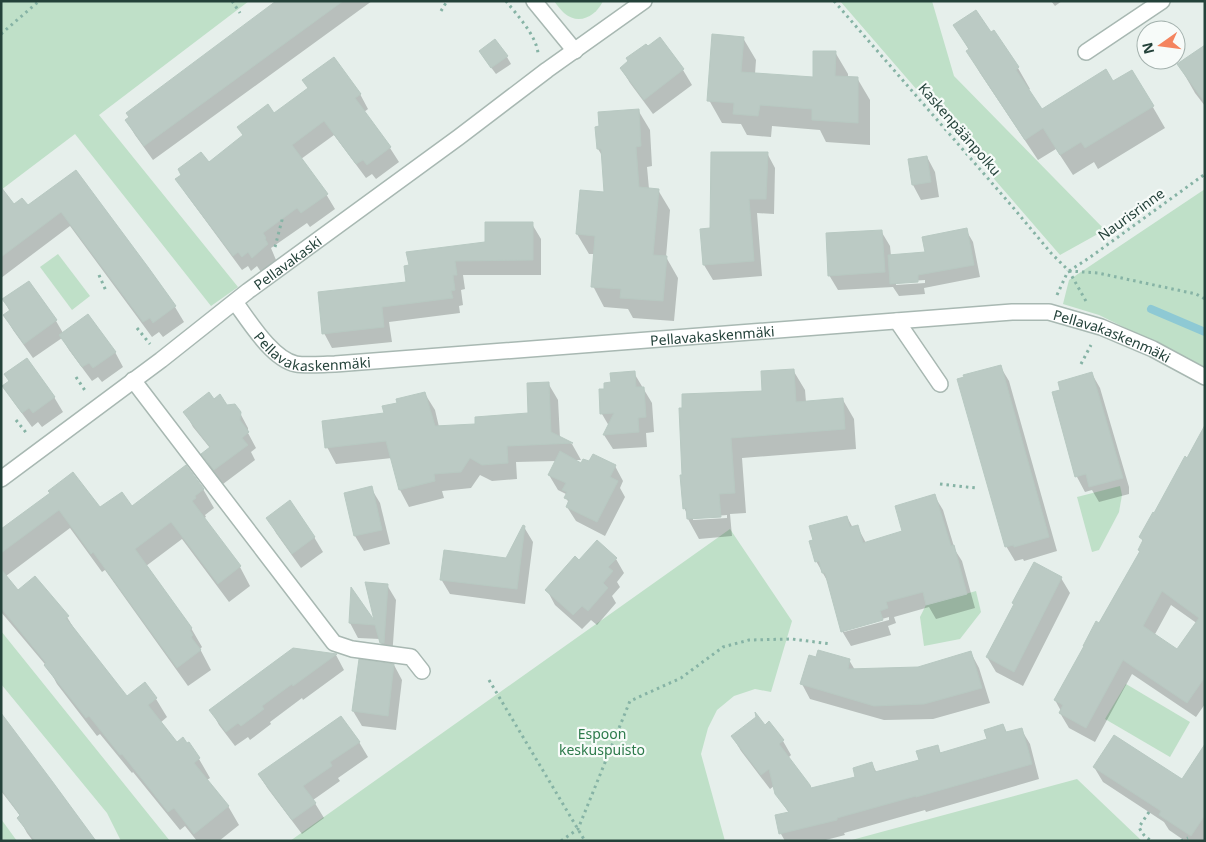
<svg xmlns="http://www.w3.org/2000/svg" width="1206" height="842" font-family="'Noto Sans',sans-serif">
  <style>
    .green { fill: #bfe0c8 }
    .shadow { fill: #0003; fill-rule: evenodd }
    .lines { fill: none; stroke-linecap: round; stroke-linejoin: round }
    .stream { stroke: #8ec9d4; stroke-width: 8 }
    .building { fill: #bbcac4; stroke: #b8c9c2; fill-rule: evenodd }
    .minor-casing { stroke: #a8b8b2; stroke-width: 18 }
    .path { stroke: #86b3a5; stroke-width: 3; stroke-dasharray: 2.5 4; stroke-linecap: butt }
    .minor { stroke: #fff; stroke-width: 15 }
    .labels { text-anchor: middle; dominant-baseline: central; stroke-width: 4.5; stroke-linejoin: round; paint-order: stroke }
    .street-label { font-size: 14px; fill: #24423a; stroke: #f7fbf9 }
    .park-label { font-size: 14px; fill: #2d7a4b; stroke: #f7fbf9 }
  </style>
  <rect width="100%" height="100%" fill="#e6efeb"/>
  <g class="green">
    <polygon points="1,1 249,1 99,115 238,287 211,306 75,134 1,190"/>
    <path d="M554,1H603C596,16 579,26 564,13C561,10 557,5 554,1Z"/>
    <polygon points="840,1 932,1 954,76 1105,230 1060,255"/>
    <polygon points="1205,189 1205,367 1099,315 1063,304 1069,280"/>
    <polygon points="58,254 90,296 72,310 40,267"/>
    <polygon points="1120,486 1122,495 1119,512 1099,550 1092,552 1077,497"/>
    <polygon points="730,529 792,621 771,692 755,689 734,696 717,710 708,728 701,754 725,841 290,841"/>
    <polygon points="976,591 981,612 960,639 924,646 920,617 926,605"/>
    <polygon points="1,631 170,841 121,841 107,813 1,684"/>
    <polygon points="1126,684 1190,722 1170,757 1105,719"/>
    <polygon points="1077,779 1142,841 848,841"/>
    <polygon points="1,819 17,841 1,841"/>
  </g>
  <g class="shadow">
    <polygon points="275,1 372,1 153,160 135,135 127,121 275,4 274,2"/>
    <polygon points="1051,1 1062,1 1055,6"/>
    <polygon points="955,25 1018,68 1030,89 1028,90 1042,110 1113,83 1132,71 1165,128 1098,169 1094,162 1073,175 1056,149 1038,160 980,73 968,52 969,50"/>
    <polygon points="743,38 756,60 755,74 814,79 835,52 848,74 848,78 857,78 870,100 870,145 826,142 820,130 772,126 771,137 747,135 741,124 722,123 709,100"/>
    <polygon points="660,39 683,70 692,85 653,114 630,83 621,68"/>
    <polygon points="1205,46 1205,106 1195,93 1179,65"/>
    <polygon points="507,57 511,64 496,74 484,58"/>
    <polygon points="360,94 368,109 364,112 390,148 399,162 376,179 372,174 366,178 334,135 301,159 326,194 335,209 310,227 307,223 271,248 276,260 261,272 257,266 251,271 248,266 242,270 186,194 177,179 209,163 244,136 238,127 274,115"/>
    <polygon points="638,110 650,130 652,166 647,167 649,189 658,190 670,210 666,257 678,278 674,321 633,318 628,309 604,307 593,286 595,254 589,254 577,234 605,194 603,157 598,149"/>
    <polygon points="767,153 775,168 774,214 757,213 762,276 713,280 704,265 701,230 711,230"/>
    <polygon points="927,157 935,172 939,197 921,200 913,185 909,160"/>
    <polygon points="76,172 147,267 175,307 184,322 163,337 159,332 152,337 70,226 1,278 1,207 14,206 28,207"/>
    <polygon points="532,224 541,239 541,275 463,275 465,289 461,290 463,305 459,306 460,313 389,322 392,342 332,348 324,333 407,284 486,243"/>
    <path d="M966,230L973,242L980,277L924,288L925,294L899,296L893,287L838,290L829,275L881,231L890,246L891,256L926,254ZM925,280V283L896,285V282Z"/>
    <polygon points="29,282 56,321 63,333 115,352 123,367 102,382 98,377 92,381 69,350 62,338 33,358 13,330 5,316 10,312 4,300"/>
    <polygon points="1000,366 1009,381 1057,551 1024,561 1023,559 1015,561 1006,546"/>
    <path d="M793,370L805,390L806,402L843,400L854,419L856,449L742,458L746,513L730,514L732,536L699,539L688,519V515L684,508L682,477L763,392ZM727,515V518L693,520V518Z"/>
    <polygon points="634,373 652,403 654,432 646,433 647,447 613,449 604,435 609,426 602,414 605,390 612,383"/>
    <polygon points="1092,374 1100,388 1129,487 1129,494 1099,502 1092,490 1085,492 1077,477 1053,393 1062,391"/>
    <polygon points="548,383 558,400 560,438 572,444 581,460 574,460 581,464 615,466 623,481 620,488 625,497 605,536 576,521 567,507 569,503 566,498 567,495 566,494 558,490 549,475 556,461 516,462 517,479 492,481 480,475 471,488 442,491 444,498 409,507 400,490 392,458 336,464 327,447 385,415 398,403 425,394 435,410 439,427 477,425 530,414"/>
    <polygon points="4,387 54,397 63,412 42,427 38,422 32,427 13,401"/>
    <polygon points="214,400 240,413 248,428 248,433 256,448 251,452 255,460 223,484 211,469 203,454 210,448 193,427 185,412"/>
    <polygon points="371,488 380,503 390,544 364,551 355,536 345,494"/>
    <polygon points="203,489 214,508 205,515 206,517 203,519 240,567 250,586 229,602 182,539 146,566 191,628 202,647 200,649 211,670 188,686 105,570 102,572 70,528 6,576 18,592 67,617 78,635 127,698 156,699 167,717 160,723 177,744 187,745 188,744 199,759 210,778 207,780 228,806 239,825 219,841 197,841 185,826 180,830 133,772 132,773 100,734 97,736 57,684 49,669 1,612 1,530 51,493 100,509 132,508"/>
    <path d="M934,495L943,510L955,550L962,561L975,608L936,619L929,607L894,617L896,623L888,626L891,635L851,646L842,631L829,584L816,561L847,517L853,528L857,526L866,543L904,532ZM889,617V620L844,632V630Z"/>
    <polygon points="1154,514 1205,629 1171,605 1154,636 1205,669 1205,704 1196,717 1132,674 1095,742 1069,728 1060,713 1061,711 1055,700 1140,552 1139,550 1143,542 1141,537"/>
    <polygon points="268,518 314,537 323,552 301,568 276,533"/>
    <polygon points="524,527 533,542 525,604 450,594 441,579 507,559"/>
    <polygon points="616,559 624,573 617,582 620,587 612,596 616,603 597,625 591,620 582,629 555,605 547,590 580,561"/>
    <polygon points="1061,578 1070,593 1023,686 996,672 987,657 1015,605 1013,603"/>
    <polygon points="387,585 396,600 392,658 389,658 381,643 380,639 358,638 350,623 352,591 377,626"/>
    <polygon points="293,649 336,655 344,670 303,700 302,698 270,722 271,724 250,740 248,737 235,746 219,725 211,710"/>
    <polygon points="971,653 979,668 990,703 933,719 884,720 810,699 802,684 817,658 849,660 855,670 918,668"/>
    <polygon points="394,665 402,680 396,730 362,726 353,711"/>
    <polygon points="1,717 94,841 33,841 27,833 19,818 21,817 1,791"/>
    <polygon points="764,726 783,741 791,755 788,758 811,789 857,778 872,764 877,773 920,761 937,746 941,754 989,740 1003,726 1007,733 1021,729 1030,744 1039,779 926,812 925,810 844,833 845,835 822,841 785,841 781,834 777,816 789,813 776,793 774,786 770,789 741,751 732,736"/>
    <polygon points="359,742 368,757 338,778 340,781 313,800 324,818 302,834 268,789 259,775"/>
    <polygon points="1205,746 1205,841 1185,841 1169,830 1164,822 1103,782 1094,767 1182,781"/>
  </g>
  <g class="lines">
    <polyline class="stream" points="1151,309 1205,332"/>
  </g>
  <g class="building">
    <polygon points="276,1 343,1 144,146 125,120 129,117 126,113"/>
    <polygon points="976,10 991,32 994,30 1019,67 1016,70 1042,109 1106,69 1113,81 1132,70 1154,106 1085,148 1081,142 1060,155 1043,128 1025,140 966,51 969,49 953,25"/>
    <polygon points="712,34 744,37 741,72 813,77 813,51 836,51 835,76 858,77 858,123 812,120 812,109 760,105 758,116 733,114 734,103 707,101"/>
    <polygon points="660,37 684,69 644,100 620,68 628,61 626,58 646,44 648,46"/>
    <polygon points="495,39 508,56 491,68 479,51"/>
    <polygon points="1205,45 1205,103 1177,64"/>
    <polygon points="334,57 361,94 355,98 391,147 367,165 363,160 356,164 324,121 292,145 328,194 301,213 297,208 263,233 266,238 265,239 268,244 252,258 248,252 242,257 238,252 233,256 175,179 181,175 178,169 201,152 209,162 243,135 237,127 268,104 274,113 308,88 302,80"/>
    <polygon points="639,109 641,146 636,147 639,187 659,189 653,255 667,256 663,301 620,298 621,289 591,287 595,236 576,234 580,190 604,192 601,149 597,149 595,127 599,126 598,112"/>
    <polygon points="711,152 768,152 766,199 749,199 754,261 703,265 700,229 710,228"/>
    <polygon points="927,156 931,182 912,185 908,159"/>
    <polygon points="76,170 148,267 176,306 153,323 150,318 143,322 61,212 1,257 1,187 14,204 22,198 28,205"/>
    <polygon points="485,222 533,222 533,260 455,261 457,275 453,275 455,290 451,291 453,298 382,307 384,327 322,334 318,292 406,282 404,266 409,265 406,252 485,242"/>
    <polygon points="967,228 974,265 918,275 918,282 890,284 888,255 925,252 922,237"/>
    <polygon points="882,230 885,272 828,276 826,233"/>
    <polygon points="29,281 57,320 24,344 3,315 10,310 2,299"/>
    <polygon points="88,314 116,352 93,368 89,363 82,367 59,335"/>
    <polygon points="27,358 55,397 33,413 29,408 22,413 2,386 9,381 4,374"/>
    <polygon points="1001,365 1049,537 1014,547 1014,545 1005,547 957,379 964,377 963,375"/>
    <polygon points="794,369 796,402 843,398 845,429 731,438 735,493 719,494 721,517 687,519 686,508 683,509 680,475 682,475 679,408 682,408 682,394 762,391 761,371"/>
    <polygon points="635,371 636,387 644,387 646,417 638,418 639,432 603,435 614,413 600,414 599,389 604,389 604,383 611,382 610,373"/>
    <polygon points="1092,372 1123,478 1089,487 1086,474 1075,477 1052,392 1060,390 1058,382"/>
    <polygon points="549,382 551,432 573,443 507,446 508,463 482,465 470,458 461,472 434,474 435,481 399,490 386,441 325,448 322,421 384,413 382,406 397,403 396,399 425,392 435,426 475,424 475,417 528,413 527,383"/>
    <polygon points="209,392 214,399 220,394 227,405 235,404 241,412 240,420 249,432 242,438 248,445 214,470 201,454 210,447 183,412"/>
    <path d="M1205,425V677L1187,703L1123,660L1086,728L1059,713L1063,705L1054,700L1084,646H1083L1096,621L1099,623L1140,551L1138,550L1143,540L1139,537L1153,512L1154,513L1185,456L1187,458ZM1162,591L1199,618L1177,649L1143,626Z"/>
    <polygon points="560,451 581,463 583,459 589,461 593,454 616,465 610,477 618,481 597,522 566,507 569,500 564,498 567,492 562,490 566,483 548,475"/>
    <polygon points="186,465 204,489 195,496 196,498 192,501 241,566 218,584 171,522 135,549 192,628 190,630 193,635 191,637 201,650 177,668 93,552 91,554 59,510 1,553 1,529 50,493 48,491 73,472 100,507 122,492 132,506"/>
    <polygon points="372,486 382,530 354,536 344,493"/>
    <polygon points="935,494 951,546 954,545 967,594 926,605 923,592 886,602 888,608 880,611 883,620 841,632 825,573 822,573 819,561 815,562 809,541 813,540 809,526 847,516 850,527 858,525 863,543 902,531 895,506"/>
    <polygon points="290,500 315,537 292,554 266,518"/>
    <polygon points="523,525 525,526 517,589 440,580 444,550 506,558"/>
    <polygon points="597,540 617,558 608,567 613,571 603,583 608,588 588,611 582,606 573,615 545,590 575,556 579,560"/>
    <polygon points="1034,562 1062,577 1014,672 986,657 1014,604 1012,603"/>
    <polygon points="1,569 18,590 35,576 69,616 66,618 127,696 145,682 157,698 148,705 177,742 183,737 187,743 189,742 200,758 194,763 229,806 194,834 174,808 168,812 122,754 120,755 89,716 86,718 44,665 46,663 1,608"/>
    <polygon points="365,582 388,584 384,643 380,643 375,625 349,623 351,587 374,620"/>
    <polygon points="293,648 337,654 293,686 292,684 262,706 264,709 241,726 238,723 226,732 209,710"/>
    <polygon points="818,650 850,659 848,669 918,667 971,651 982,688 924,704 874,706 800,684 809,655 816,657"/>
    <polygon points="359,659 394,664 388,716 352,711"/>
    <polygon points="755,712 765,725 769,721 784,740 779,744 810,785 811,788 855,777 853,768 872,762 875,772 919,760 916,751 938,745 940,753 987,739 984,730 1003,724 1006,732 1022,728 1032,764 916,797 916,796 837,818 837,820 779,834 775,815 789,812 775,794 769,769 761,775 731,736 756,717"/>
    <polygon points="1,713 52,781 96,841 35,841 17,818 20,815 1,789"/>
    <polygon points="341,716 360,742 330,762 332,766 303,786 316,803 292,820 258,774"/>
    <polygon points="1114,735 1182,779 1205,744 1205,815 1191,836 1159,815 1161,811 1093,767"/>
  </g>
  <g class="lines">
    <g class="minor-casing">
      <g id="minor">
        <polyline points="534,1 575,51"/>
        <polyline points="1086,52 1162,1"/>
        <path id="s1" d="M235,302C249,321 272,359 296,364C306,366 325,364 335,364L1012,312H1049L1101,327L1153,349L1205,377"/>
        <polyline points="897,321 940,384"/>
        <polyline points="133,380 334,643 352,649 411,657 422,671"/>
        <path id="s2" d="M1,479L161,360L248,291L459,137L547,70L644,1"/>
      </g>
    </g>
    <g class="path">
      <polyline points="232,1 240,13"/>
      <path d="M506,1C517,15 536,35 538,53"/>
      <polyline points="834,1 1011,205 1051,253 1069,271 1087,303"/>
      <polyline points="441,11 447,1"/>
      <polyline points="1,34 39,1"/>
      <polyline points="275,247 282,220 282,216"/>
      <polyline points="1069,271 1089,258 1205,174"/>
      <polyline points="1069,271 1098,273 1196,294 1205,299"/>
      <polyline points="99,275 106,291"/>
      <polyline points="1057,295 1068,271"/>
      <polyline points="137,328 150,344"/>
      <polyline points="1081,364 1091,345"/>
      <polyline points="76,377 86,392"/>
      <polyline points="16,420 28,435"/>
      <polyline points="940,484 976,488"/>
      <polyline points="489,680 585,841"/>
      <path d="M1149,812L1139,827C1142,834 1145,837 1152,841"/>
      <polyline points="561,841 578,829 630,701 681,678 723,647 749,640 792,639 831,644"/>
      <polyline points="1181,841 1188,838"/>
    </g>
    <use href="#minor" class="minor"/>
  </g>
  <g class="labels">
    <g class="street-label">
      <text transform="translate(960 129) rotate(49)">Kaskenpäänpolku</text>
      <text transform="translate(1131 214) rotate(-36)">Naurisrinne</text>
      <text stroke="none"><textPath href="#s2" startOffset="359">Pellavakaski</textPath></text>
      <text stroke="none"><textPath href="#s1" startOffset="506">Pellavakaskenmäki</textPath></text>
      <text stroke="none"><textPath href="#s1" startOffset="911">Pellavakaskenmäki</textPath></text>
      <text stroke="none"><textPath href="#s1" startOffset="101">Pellavakaskenmäki</textPath></text>
    </g>
    <g class="park-label">
      <text x="602" y="733">Espoon<tspan x="602" dy="16">keskuspuisto</tspan></text>
    </g>
  </g>
  <rect width="1206" height="842" fill="none" stroke="#24423a" stroke-width="5"/>
  <g transform="translate(1161 45) rotate(256)"><circle r="24" fill="#f7fbf9" stroke="#a3b1ad"/>
  <path d="M0-4L9 19L0 12L-9 19Z" fill="#f4845f"/>
  <text y="-8" font-size="14" font-weight="bold" text-anchor="middle" fill="#24423a">N</text>
  </g>
</svg>
